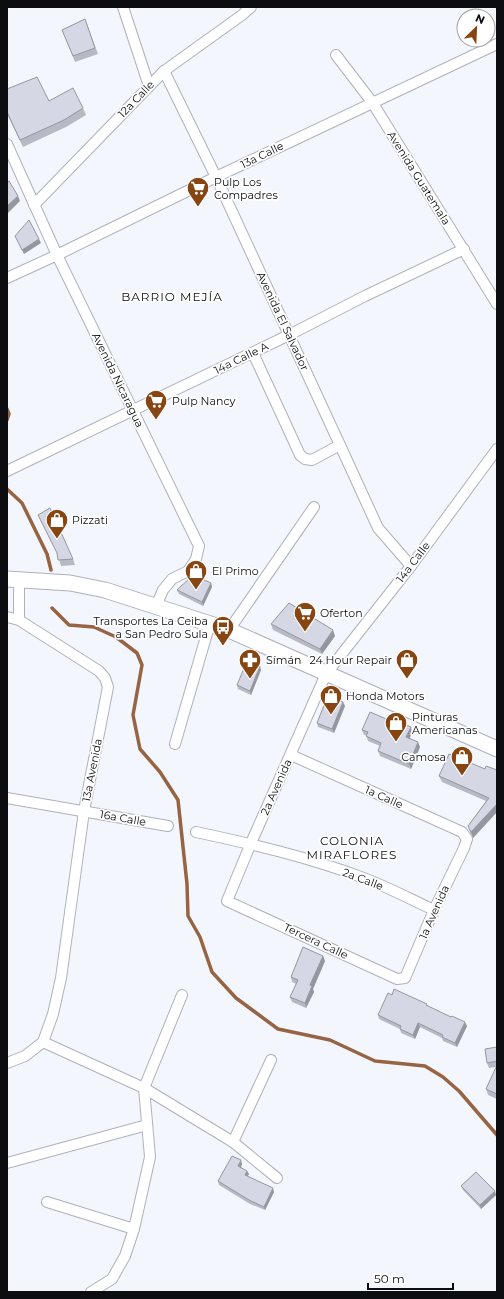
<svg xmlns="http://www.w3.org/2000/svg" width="504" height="1299" font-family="Montserrat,sans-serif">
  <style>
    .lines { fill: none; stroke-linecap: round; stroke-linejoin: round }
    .stream { stroke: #976443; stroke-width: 3.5 }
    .street-casing { stroke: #aeb1bd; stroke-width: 12 }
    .primary-casing { stroke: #aeb1bd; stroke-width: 17 }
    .street { stroke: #fff; stroke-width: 10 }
    .primary { stroke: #fff; stroke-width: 15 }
    .wall { fill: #b7bac4 }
    .shaded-wall { fill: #9597a0 }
    .building { fill: #d5d8e4; stroke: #9597a0 }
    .labels { text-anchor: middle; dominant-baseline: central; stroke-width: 3.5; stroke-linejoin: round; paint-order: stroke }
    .street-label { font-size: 11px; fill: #0c0d10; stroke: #fff }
    .poi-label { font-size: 11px; fill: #0c0d10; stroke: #fff; text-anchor: start }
    .neighbourhood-label { font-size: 12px; letter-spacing: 1px; fill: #0c0d10; stroke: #fff }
  </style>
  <rect width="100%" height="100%" fill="#f4f6fe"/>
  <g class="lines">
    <g class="stream">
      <polyline points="7,409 9,414 7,420"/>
      <polyline points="7,489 22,503 47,554 51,570"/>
      <polyline points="52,608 69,625 94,627 116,637 137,653 142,665 133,715 140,749 160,772 178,800 187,884 188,916 200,937 212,972 236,998 278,1029 330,1040 375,1061 425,1066 443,1077 459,1091 497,1135"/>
    </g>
    <g class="street-casing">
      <g id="street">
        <polyline points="123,7 149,86"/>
        <polyline points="336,55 372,102 497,304"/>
        <polyline points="164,71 216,177 340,445 378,528 411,566"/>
        <polyline points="7,144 57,255 199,546 196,559 188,571 172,579 163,590 156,606"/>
        <polyline points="34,205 164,71 242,15 251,7"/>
        <polyline points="7,278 57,255 216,177 497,44"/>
        <polyline points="253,353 300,455 305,459 312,460 340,445"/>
        <polyline points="7,471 289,335 365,296 464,249"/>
        <polyline points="19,580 19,620"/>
        <polyline points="7,617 19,620 99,671 105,678 108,687 84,811 61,978 53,1014 43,1042 25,1056 7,1063"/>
        <polyline points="229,630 314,507"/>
        <polyline points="175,744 210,623"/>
        <polyline points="291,755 462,832 467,839 464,848 434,910 405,978 397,979 227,901 251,843 326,674 411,566 497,449"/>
        <polyline points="7,798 168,826"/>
        <path d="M196,832C252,844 308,857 361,877C386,886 410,899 434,910"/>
        <polyline points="43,1042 144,1088 233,1142 277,1178"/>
        <polyline points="233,1142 271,1060"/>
        <polyline points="7,1163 147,1125"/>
        <polyline points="47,1202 134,1229"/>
        <polyline points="91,1292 112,1279 125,1256 134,1229 150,1157 144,1088 182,995"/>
      </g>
    </g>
    <g class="primary-casing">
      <polyline id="primary" points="7,579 70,583 105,590 229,630 497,749"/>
    </g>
    <use href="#street" class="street"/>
    <use href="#primary" class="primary"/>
  </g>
  <g class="wall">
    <polygon points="85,19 98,54 75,62 62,30"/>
    <polygon points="7,89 49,101 83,108 86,115 66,127 23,147 7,114"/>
    <polygon points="38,515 73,559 75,565 61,566 58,555"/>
    <polygon points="211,583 212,587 203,606 179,594 177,590"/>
    <polygon points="271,624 335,636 322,654 273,630"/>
    <polygon points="261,670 251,695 238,689 237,685"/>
    <polygon points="345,706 334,733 318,727 317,723"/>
    <polygon points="362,730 412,732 410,738 420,747 411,769 380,756 378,751 380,746 368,741 366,735 364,735"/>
    <polygon points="485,769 497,770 497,812 473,838 470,832 468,826 486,801 442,782 439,776"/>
    <polygon points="323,956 325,961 313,989 314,992 306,1008 292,1002 290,997 296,984 292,982 291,977"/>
    <polygon points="392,995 427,1006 467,1026 457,1047 443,1041 442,1038 420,1027 415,1039 401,1033 400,1029 379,1019 378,1015"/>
    <polygon points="497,1047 497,1099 488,1095 486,1089 496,1067 489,1068 487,1063"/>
    <polygon points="242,1164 241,1167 249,1174 248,1176 274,1192 265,1210 250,1204 219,1185 218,1181"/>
    <polygon points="461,1186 496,1195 481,1209 463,1190"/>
  </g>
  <g class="shaded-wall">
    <polygon points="18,196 20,201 7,214 7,206"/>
    <polygon points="39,239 41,243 24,254 22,250"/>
    <polygon points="211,583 212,587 203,606 202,602"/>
    <polygon points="333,630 335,636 322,654 320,649"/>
    <polygon points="260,666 261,670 251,695 250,691"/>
    <polygon points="343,702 345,706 334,733 332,729"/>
    <polygon points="411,727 412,732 408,742 406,737"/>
    <polygon points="418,742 420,747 411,769 409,764"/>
    <polygon points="497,804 497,812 473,838 471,832"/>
    <polygon points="323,956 325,961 313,989 314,992 306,1008 305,1003 310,985"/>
    <polygon points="465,1022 467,1026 457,1047 455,1043"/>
    <polygon points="418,1023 420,1027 415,1039 413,1035"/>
    <polygon points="241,1160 242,1164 240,1169 238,1166"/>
    <polygon points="247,1171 249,1174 246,1178 245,1175"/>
    <polygon points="273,1188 274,1192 265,1210 264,1207"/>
    <polygon points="495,1191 496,1195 481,1209 480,1205"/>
  </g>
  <g class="building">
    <polygon points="85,19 95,48 73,56 62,30"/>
    <polygon points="37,77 49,101 73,88 83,108 64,120 20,140 7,112 7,89"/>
    <polygon points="9,181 18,196 7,206 7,182"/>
    <polygon points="29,220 39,239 22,250 15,236"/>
    <polygon points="50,508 73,559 58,560 57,553 38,515"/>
    <polygon points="193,575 211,583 202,602 177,590"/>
    <polygon points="289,603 333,630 320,649 271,624"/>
    <polygon points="247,661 260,666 250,691 237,685"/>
    <polygon points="328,695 343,702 332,729 317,723"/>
    <polygon points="370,712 391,721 391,719 411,727 406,737 418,742 409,764 378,751 381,743 366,736 368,732 362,730"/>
    <polygon points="449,754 485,769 486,766 497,770 497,804 471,832 468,826 489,798 439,776"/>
    <polygon points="303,947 323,956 310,985 312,986 305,1003 290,997 298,980 291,977"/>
    <polygon points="394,989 427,1004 426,1005 451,1017 452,1016 465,1022 455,1043 442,1037 443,1035 418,1023 413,1035 400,1029 401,1026 378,1015 388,993 392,995"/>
    <polygon points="497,1047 497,1061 487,1063 485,1049"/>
    <polygon points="497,1065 497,1094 486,1089"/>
    <polygon points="232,1156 241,1160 238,1166 247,1171 245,1175 273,1188 264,1207 249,1200 218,1181"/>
    <polygon points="476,1172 495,1191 480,1205 461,1186"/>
  </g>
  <defs>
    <g id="supermarket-pin" transform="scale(1.15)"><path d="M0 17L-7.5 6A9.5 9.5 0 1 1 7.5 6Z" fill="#874512" stroke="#fff"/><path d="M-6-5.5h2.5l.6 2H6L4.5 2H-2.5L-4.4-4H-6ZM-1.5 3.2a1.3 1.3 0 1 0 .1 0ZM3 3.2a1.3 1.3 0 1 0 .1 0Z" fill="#fff"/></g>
    <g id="shop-pin" transform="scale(1.15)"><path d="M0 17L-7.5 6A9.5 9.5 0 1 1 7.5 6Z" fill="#874512" stroke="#fff"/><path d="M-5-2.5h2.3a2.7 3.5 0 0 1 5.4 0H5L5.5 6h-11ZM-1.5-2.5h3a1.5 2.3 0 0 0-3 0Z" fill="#fff"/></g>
    <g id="bus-pin" transform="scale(1.15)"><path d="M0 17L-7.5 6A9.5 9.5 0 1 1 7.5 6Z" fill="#874512" stroke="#fff"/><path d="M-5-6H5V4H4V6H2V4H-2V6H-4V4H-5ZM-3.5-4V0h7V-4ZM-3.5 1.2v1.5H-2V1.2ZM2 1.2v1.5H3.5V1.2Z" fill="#fff"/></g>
    <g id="pharmacy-pin" transform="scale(1.15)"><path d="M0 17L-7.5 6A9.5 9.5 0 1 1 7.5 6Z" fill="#874512" stroke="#fff"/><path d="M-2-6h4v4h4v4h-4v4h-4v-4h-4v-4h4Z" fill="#fff"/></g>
  </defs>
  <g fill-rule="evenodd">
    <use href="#supermarket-pin" x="198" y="188"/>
    <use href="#supermarket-pin" x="156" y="401"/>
    <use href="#shop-pin" x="57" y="520"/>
    <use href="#shop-pin" x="196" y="571"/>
    <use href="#supermarket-pin" x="305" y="613"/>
    <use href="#bus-pin" x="223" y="627"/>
    <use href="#pharmacy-pin" x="250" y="660"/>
    <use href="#shop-pin" x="407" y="660"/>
    <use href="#shop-pin" x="331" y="696"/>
    <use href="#shop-pin" x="396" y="723"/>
    <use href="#shop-pin" x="462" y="757"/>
  </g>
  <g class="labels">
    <g class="street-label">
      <text transform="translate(136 99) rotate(-46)">12a Calle</text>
      <text transform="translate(262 155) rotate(-26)">13a Calle</text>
      <text transform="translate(419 178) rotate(58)">Avenida Guatemala</text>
      <text transform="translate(283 321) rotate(65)">Avenida El Salvador</text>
      <text transform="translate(241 358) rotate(-26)">14a Calle A</text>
      <text transform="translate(118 380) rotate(64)">Avenida Nicaragua</text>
      <text transform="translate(413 562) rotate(-53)">14a Calle</text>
      <text transform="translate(92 770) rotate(-79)">13a Avenida</text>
      <text transform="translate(276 787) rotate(-66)">2a Avenida</text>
      <text transform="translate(384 797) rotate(24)">1a Calle</text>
      <text transform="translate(123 818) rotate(10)">16a Calle</text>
      <text transform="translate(363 879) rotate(21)">2a Calle</text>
      <text transform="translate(434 912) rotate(-66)">1a Avenida</text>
      <text transform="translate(316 941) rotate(25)">Tercera Calle</text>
    </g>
    <g class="poi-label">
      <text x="214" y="182">Pulp Los<tspan x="214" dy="13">Compadres</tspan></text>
      <text x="172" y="401">Pulp Nancy</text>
      <text x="72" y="520">Pizzati</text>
      <text x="212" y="571">El Primo</text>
      <text x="320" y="613">Oferton</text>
      <text x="208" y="621" text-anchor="end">Transportes La Ceiba<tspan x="208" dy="13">a San Pedro Sula</tspan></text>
      <text x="266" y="660">Símán</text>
      <text x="392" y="660" text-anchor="end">24 Hour Repair</text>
      <text x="346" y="696">Honda Motors</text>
      <text x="412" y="717">Pinturas<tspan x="412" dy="13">Americanas</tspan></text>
      <text x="446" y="757" text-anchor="end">Camosa</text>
    </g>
    <g class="neighbourhood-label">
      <text x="172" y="296">BARRIO MEJÍA</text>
      <text x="352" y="840">COLONIA<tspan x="352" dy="14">MIRAFLORES</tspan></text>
    </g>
  </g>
  <rect width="504" height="1299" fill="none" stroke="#0c0d10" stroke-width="16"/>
  <g transform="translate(476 28) rotate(24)"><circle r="19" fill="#ffffff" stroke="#9e9e9f"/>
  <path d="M0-3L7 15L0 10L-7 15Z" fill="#874512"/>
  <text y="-6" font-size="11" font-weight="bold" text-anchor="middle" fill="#0c0d10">N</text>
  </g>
  <path d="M368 1283v6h85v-6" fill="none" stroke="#0c0d10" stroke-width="2"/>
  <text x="374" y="1283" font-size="12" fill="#0c0d10" stroke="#ffffff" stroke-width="3" paint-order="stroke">50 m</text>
</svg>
